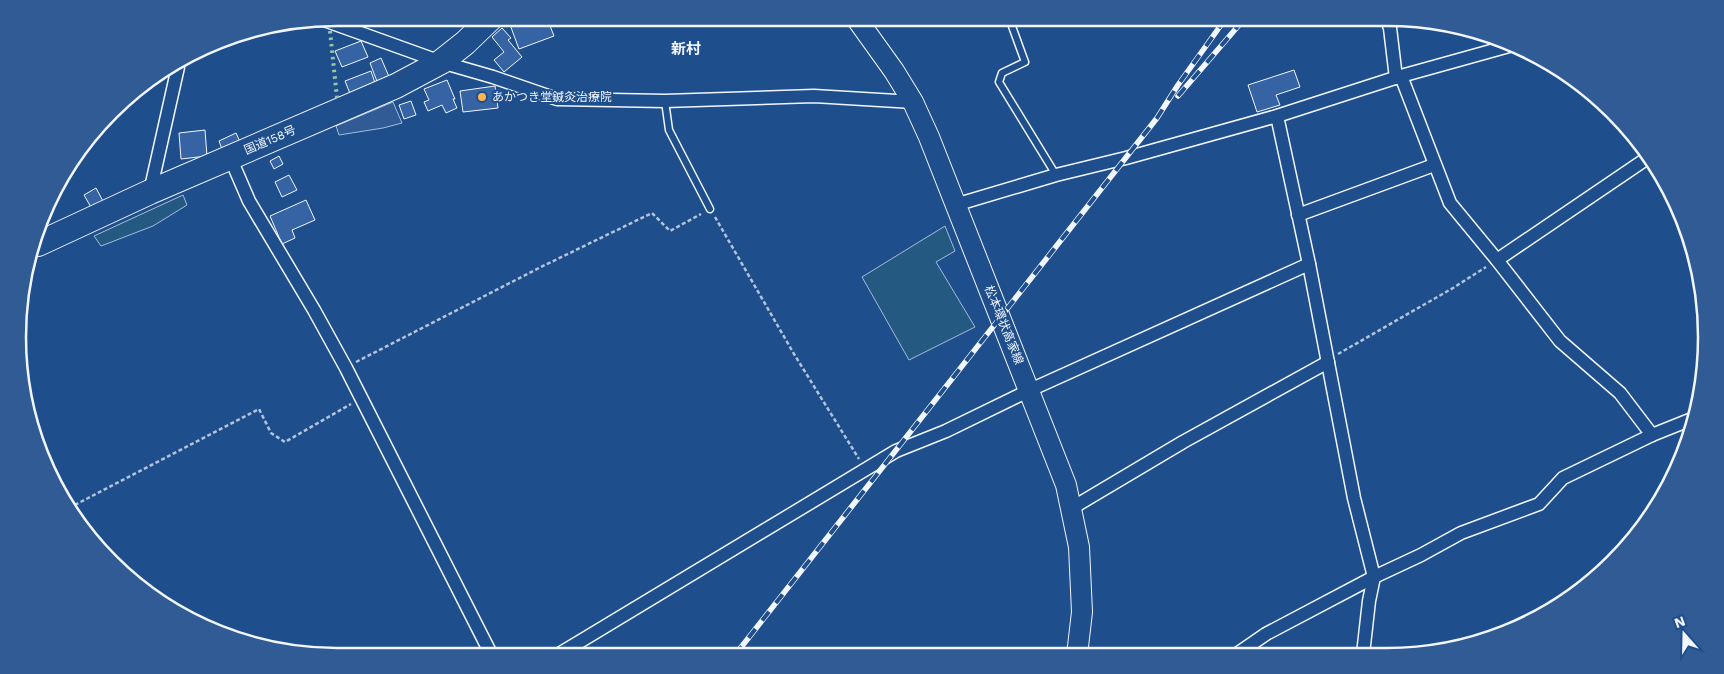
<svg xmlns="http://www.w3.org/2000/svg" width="1724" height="674" font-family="'Work Sans','Noto Sans JP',sans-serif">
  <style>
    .green { fill: #245a82; stroke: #a8bbd7 }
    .parking { fill: #305b95; stroke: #a8bbd7 }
    .building { fill: #3563a3; stroke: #f2f6ff }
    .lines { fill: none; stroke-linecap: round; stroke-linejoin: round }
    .lane-casing { stroke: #f2f6ff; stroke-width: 9 }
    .street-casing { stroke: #f2f6ff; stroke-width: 15 }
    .primary-casing { stroke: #f2f6ff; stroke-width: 22 }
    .highway-casing { stroke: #f2f6ff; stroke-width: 26 }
    .path { stroke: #b3c4dc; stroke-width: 2.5; stroke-dasharray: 4 2.5; stroke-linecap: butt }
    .lane { stroke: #1f4e8c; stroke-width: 6 }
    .street { stroke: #1f4e8c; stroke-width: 12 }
    .primary { stroke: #1f4e8c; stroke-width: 20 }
    .highway { stroke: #1f4e8c; stroke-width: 24 }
    .rail-casing { stroke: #f2f6ff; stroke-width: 5.5 }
    .rail { stroke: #1f4e8c; stroke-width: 4; stroke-dasharray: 11; stroke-linecap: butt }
    .hedge { stroke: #97c8a6; stroke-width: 4; stroke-dasharray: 2.5 4; stroke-linecap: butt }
    .poi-dot { fill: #ffb74d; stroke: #1f4e8c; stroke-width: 2 }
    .labels { text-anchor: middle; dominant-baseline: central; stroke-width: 4; stroke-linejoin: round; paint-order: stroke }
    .poi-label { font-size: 12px; fill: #f2f6ff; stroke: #1f4e8c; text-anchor: start }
    .street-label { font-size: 12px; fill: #f2f6ff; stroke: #1f4e8c }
    .quarter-label { font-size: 15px; font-weight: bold; fill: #f2f6ff; stroke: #1f4e8c }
    .rim { fill: none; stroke: #f2f6ff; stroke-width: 2.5 }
  </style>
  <rect width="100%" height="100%" fill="#1f4e8c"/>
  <g class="green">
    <polygon points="183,195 187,205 153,226 101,246 94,236"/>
    <polygon points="945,226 955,251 936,262 975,327 909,360 862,277"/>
  </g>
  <polygon class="parking" points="393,102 402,123 383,128 339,135 336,126"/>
  <g class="building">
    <polygon points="519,18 520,21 528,18 547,18 554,36 519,49 509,22"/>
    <polygon points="556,18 574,18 558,22"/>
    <polygon points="502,28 511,38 508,40 522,57 504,72 494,60 504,52 492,37"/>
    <polygon points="361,41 368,57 342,67 335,51"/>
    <polygon points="381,58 390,79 378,84 370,63"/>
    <polygon points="1294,70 1300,87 1276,95 1280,105 1257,112 1248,85"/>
    <polygon points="371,71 376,86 351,96 345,81"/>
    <polygon points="447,80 455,99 453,99 457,108 446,113 442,105 428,111 424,102 429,100 424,89"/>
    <polygon points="495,86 498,108 463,112 460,91"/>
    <polygon points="411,101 416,115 404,119 399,105"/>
    <polygon points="205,130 207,156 181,159 179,133"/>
    <polygon points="236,133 241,144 223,152 219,141"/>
    <polygon points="279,156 283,164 274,169 270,161"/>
    <polygon points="289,175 297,190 282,197 275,182"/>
    <polygon points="96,188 104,203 92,209 84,195"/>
    <polygon points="306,200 315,220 292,230 295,238 282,244 270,216"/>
    <polygon points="22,290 26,298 20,301 20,295"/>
  </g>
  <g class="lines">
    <g class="lane-casing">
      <g id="lane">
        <polyline points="1009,18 1025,62 1002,73 999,82 1056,175"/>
        <polyline points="665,101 669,130 710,209"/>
      </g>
    </g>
    <g class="street-casing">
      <g id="street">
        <polyline points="1386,18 1390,28 1396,78"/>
        <polyline points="324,20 441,62 493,77 557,99 665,101 814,96 913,102"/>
        <polyline points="1401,76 1450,203 1497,260 1560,341 1620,393 1652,435"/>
        <polyline points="1277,116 1309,264 1354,498 1374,577 1369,601 1363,654"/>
        <polyline points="230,157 249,201 314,310 346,368 492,656"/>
        <polyline points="150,192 178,67"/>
        <polyline points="955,205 1056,175 1126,158 1277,116 1401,76 1509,46"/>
        <polyline points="1298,215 1434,165"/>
        <polyline points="1497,260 1646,159"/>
        <polyline points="1072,508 1183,442 1328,362"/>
        <polyline points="1237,654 1266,634 1374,577 1421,555 1461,533 1539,504 1563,478 1652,435 1692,419"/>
        <polyline points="556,656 896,451 946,431 1030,390 1309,264"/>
      </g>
    </g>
    <g class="primary-casing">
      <polyline id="primary" points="856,18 894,71 913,102 929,137 1066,485 1079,547 1082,612 1077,655"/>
    </g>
    <g class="highway-casing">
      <polyline id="highway" points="38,244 150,192 396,86 441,62 465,43 491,18"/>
    </g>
    <g class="path">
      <polyline points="715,217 794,354 859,459"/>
      <polyline points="1338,354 1453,288 1486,267"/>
      <polyline points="356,362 541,267 652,213 670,231 701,214"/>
      <polyline points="69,508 259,409 271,433 285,442 351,404"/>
    </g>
    <use href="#lane" class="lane"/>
    <use href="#street" class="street"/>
    <use href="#primary" class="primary"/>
    <use href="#highway" class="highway"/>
    <g class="rail-casing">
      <g id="rail">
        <polyline points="1178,96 1245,18"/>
        <polyline points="735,655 1157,118 1178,85 1226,18"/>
      </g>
    </g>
    <use href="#rail" class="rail"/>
    <polyline class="hedge" points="330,31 337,98"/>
  </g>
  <circle class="poi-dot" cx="482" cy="97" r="5"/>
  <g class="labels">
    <g class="poi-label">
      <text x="492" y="97">あかつき堂鍼灸治療院</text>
    </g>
    <g class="street-label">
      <text transform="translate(270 140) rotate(-23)">国道158号</text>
      <text transform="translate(1004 325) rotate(68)">松本環状高家線</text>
    </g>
    <g class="quarter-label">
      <text x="686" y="49">新村</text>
    </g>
  </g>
  <path d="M0 0H1724V674H0ZM337 26H1387A311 311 0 0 1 1698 337V337A311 311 0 0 1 1387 648H337A311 311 0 0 1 26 337V337A311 311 0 0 1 337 26Z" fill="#305b95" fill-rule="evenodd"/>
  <path class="rim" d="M337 26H1387A311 311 0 0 1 1698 337V337A311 311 0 0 1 1387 648H337A311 311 0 0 1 26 337V337A311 311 0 0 1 337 26Z"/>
  <g transform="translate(1684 634) rotate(340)" stroke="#1f4e8c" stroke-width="4" paint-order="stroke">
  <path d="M0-4L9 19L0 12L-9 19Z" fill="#f2f6ff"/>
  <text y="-8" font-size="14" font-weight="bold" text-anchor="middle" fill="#f2f6ff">N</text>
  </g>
</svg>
